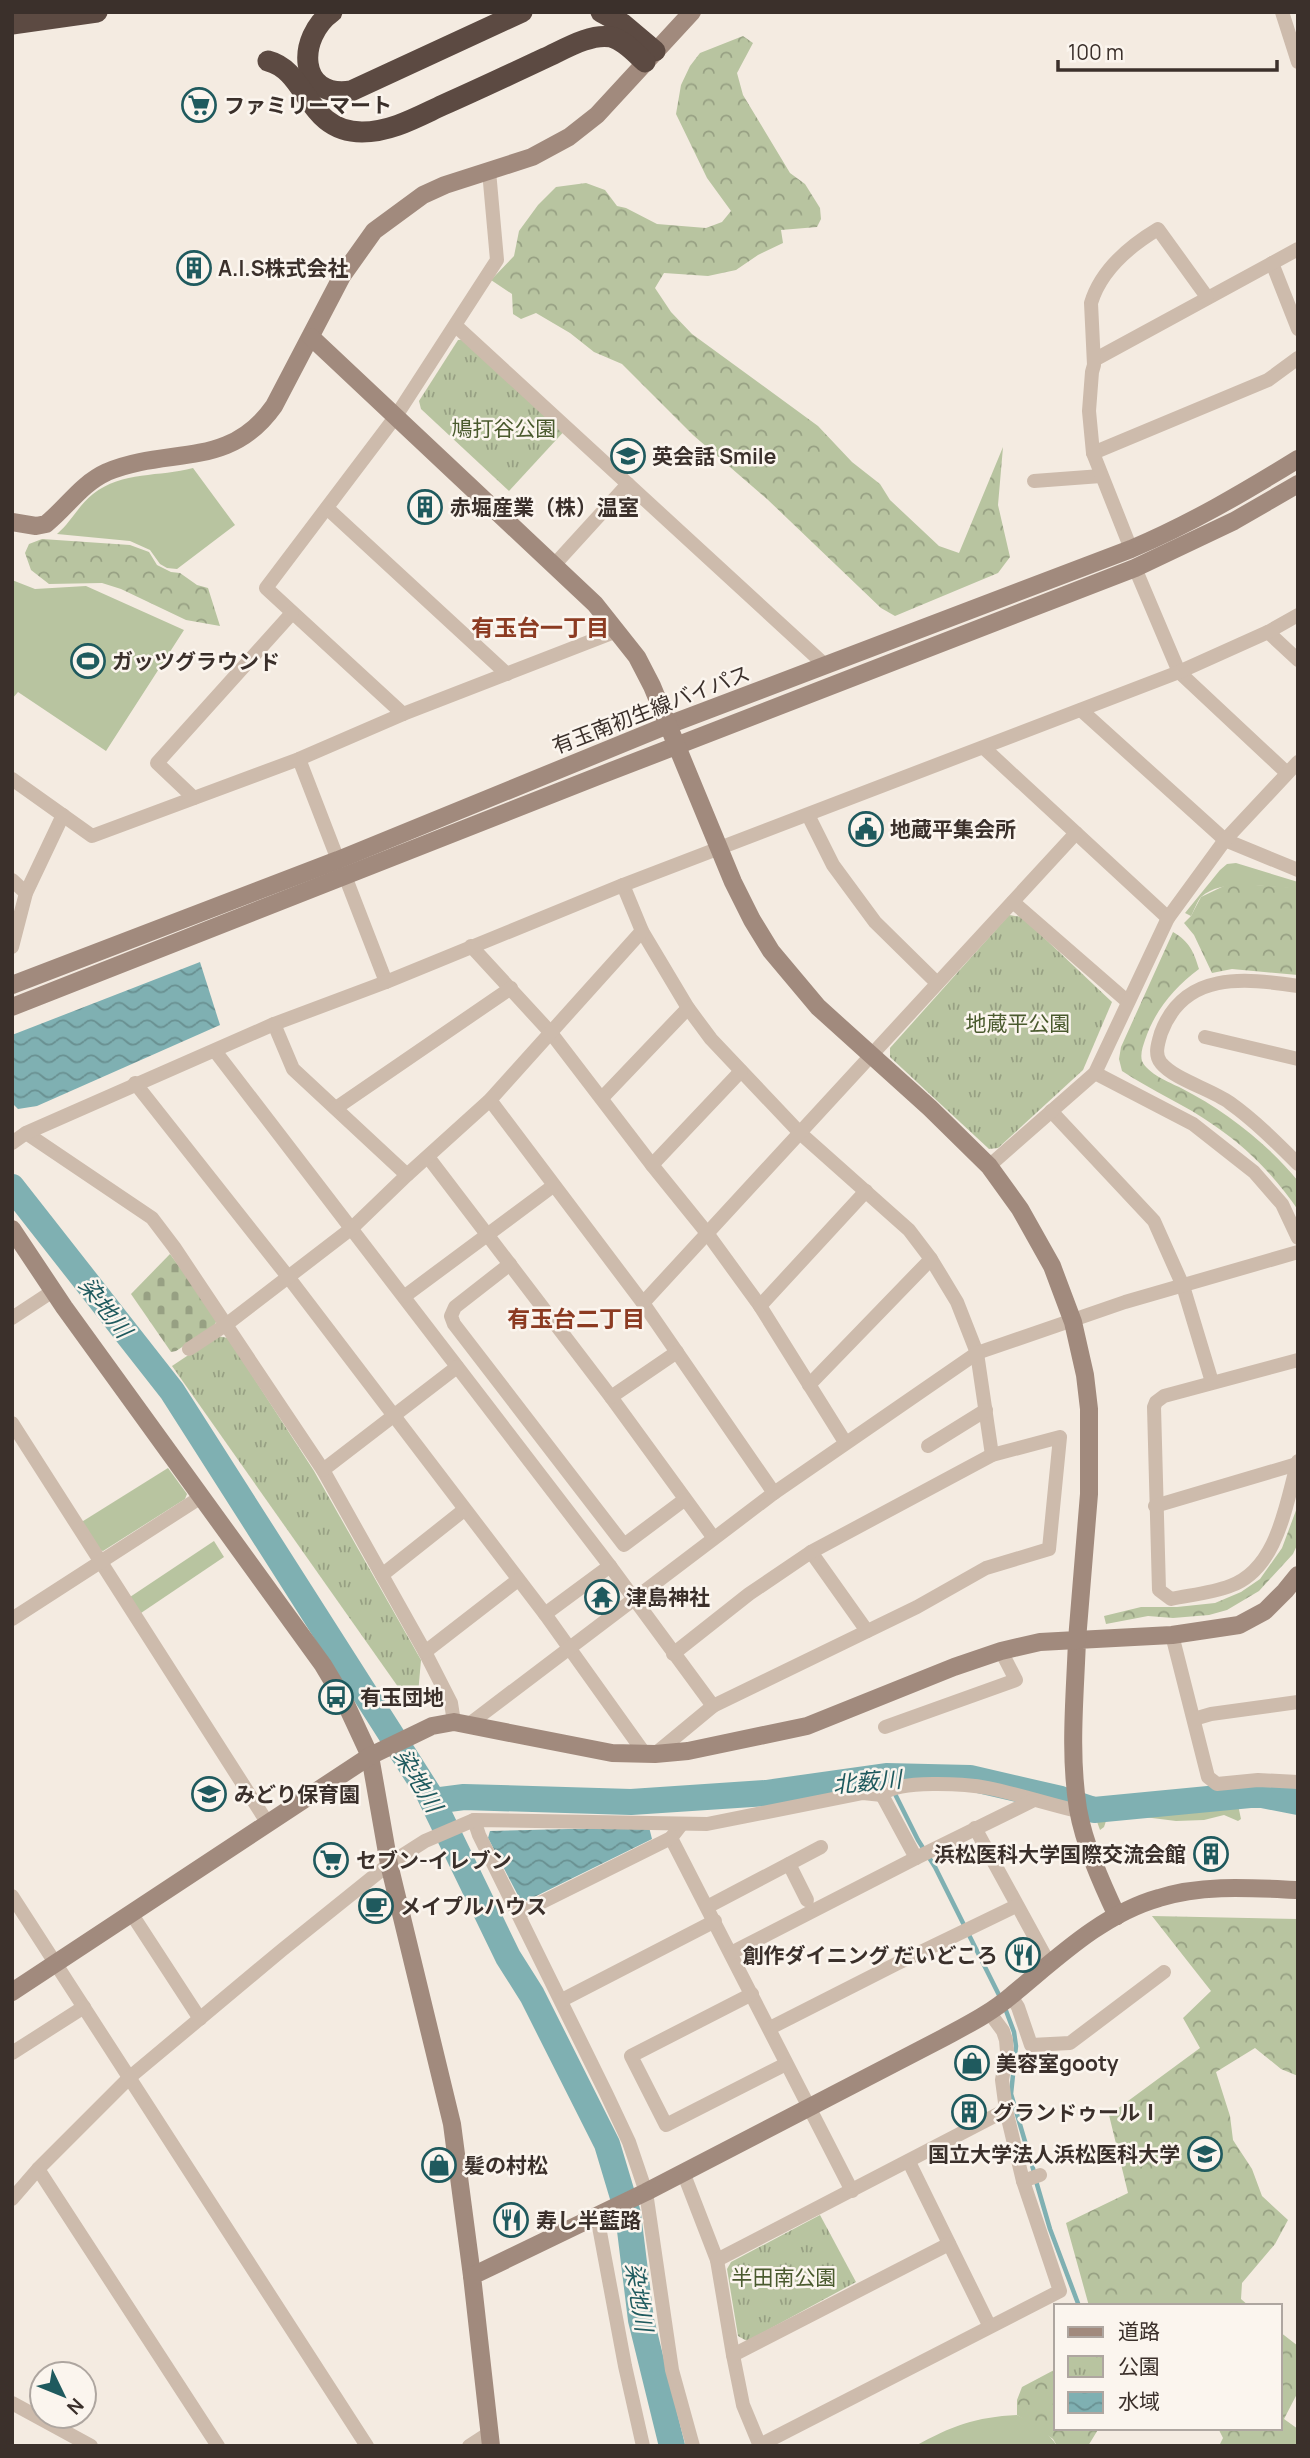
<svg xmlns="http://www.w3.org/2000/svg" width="1310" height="2458" font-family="Manrope,'Noto Sans JP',sans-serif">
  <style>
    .grass { fill: #b8c4a0 }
    .forest { fill: url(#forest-crowns) }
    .cemetery { fill: url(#cemetery-stones) }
    .park { fill: url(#park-tufts) }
    .water { fill: url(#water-waves) }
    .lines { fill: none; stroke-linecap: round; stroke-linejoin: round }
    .stream { stroke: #7fb0b2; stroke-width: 4.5 }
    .river { stroke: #7fb0b2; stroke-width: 26 }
    .street { stroke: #cdbbac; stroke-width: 14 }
    .secondary { stroke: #a18a7d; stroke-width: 18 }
    .highway { stroke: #5c4a42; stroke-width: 21 }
    .labels { text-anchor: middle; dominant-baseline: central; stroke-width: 5; stroke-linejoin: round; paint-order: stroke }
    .poi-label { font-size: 21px; font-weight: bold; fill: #3b302b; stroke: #fbf5ee; text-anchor: start }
    .park-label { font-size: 21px; fill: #4a5a2e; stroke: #fbf5ee }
    .street-label { font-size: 21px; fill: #3b302b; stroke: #fbf5ee }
    .neighbourhood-label { font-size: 23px; font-weight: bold; fill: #8c3b22; stroke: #fbf5ee }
    .water-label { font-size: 23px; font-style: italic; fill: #1f5a5e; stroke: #fbf5ee }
  </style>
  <defs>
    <pattern id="forest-crowns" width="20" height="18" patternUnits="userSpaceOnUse" patternTransform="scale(1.75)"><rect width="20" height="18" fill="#b8c4a0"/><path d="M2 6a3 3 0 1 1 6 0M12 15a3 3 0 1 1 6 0" fill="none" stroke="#97a083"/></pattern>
    <pattern id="cemetery-stones" width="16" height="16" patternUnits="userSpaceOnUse" patternTransform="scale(1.75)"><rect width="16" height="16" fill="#b8c4a0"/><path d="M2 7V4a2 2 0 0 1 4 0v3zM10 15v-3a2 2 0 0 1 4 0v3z" fill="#97a083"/></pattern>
    <pattern id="park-tufts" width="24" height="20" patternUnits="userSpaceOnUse" patternTransform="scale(1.75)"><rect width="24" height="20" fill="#b8c4a0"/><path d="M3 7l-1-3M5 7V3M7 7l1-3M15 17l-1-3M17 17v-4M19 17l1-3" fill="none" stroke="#97a083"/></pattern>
    <pattern id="water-waves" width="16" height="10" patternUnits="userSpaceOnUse" patternTransform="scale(1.75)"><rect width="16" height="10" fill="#7fb0b2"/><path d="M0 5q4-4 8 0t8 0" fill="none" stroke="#699091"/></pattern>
  </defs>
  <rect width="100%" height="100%" fill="#f4ebe1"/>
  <g class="grass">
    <path d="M193,468L235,525L177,569L167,568L160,564L150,550L130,541L57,534C72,521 78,506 93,494C122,471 160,477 193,468Z"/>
    <polygon points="12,580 35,589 86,586 184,630 106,751 18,692 12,699"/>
    <path d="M1236,863L1298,882V888C1270,889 1224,876 1201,897C1197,901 1194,911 1191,916L1185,913L1220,870L1227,864Z"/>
    <polygon points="168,1468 187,1494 185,1499 103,1551 97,1549 80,1523"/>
    <polygon points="214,1541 224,1557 141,1613 130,1597"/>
    <polygon points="1238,1805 1241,1819 1238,1821 1224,1815 1204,1820 1176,1821 1144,1817 1106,1821 1104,1827 1100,1830 1095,1816"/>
    <path d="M1017,2415C1032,2423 1048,2431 1057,2446H915C952,2426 975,2417 1017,2415Z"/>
  </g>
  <g class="forest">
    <polygon points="743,36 753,43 737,73 743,95 790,173 805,184 820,208 821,219 817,227 781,230 783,243 758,255 736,270 708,276 664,273 655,288 671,312 692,334 818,426 852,462 880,484 890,500 939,546 959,553 1003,447 998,505 1010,557 998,573 895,616 881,608 767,499 693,435 622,364 594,352 570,333 536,313 521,319 513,314 512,294 491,280 514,256 519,231 538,205 556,187 586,183 605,190 617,206 626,208 657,224 706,228 722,222 731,211 707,178 676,114 681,85 690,66 700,53"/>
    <polygon points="42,539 130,545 149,552 157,565 171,572 180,573 197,585 208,588 220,626 186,620 121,589 102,583 49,584 31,570 25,553 29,544"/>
    <polygon points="1226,885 1256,885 1298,888 1298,975 1232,969 1212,973 1194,935 1184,923 1191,916 1201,897"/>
    <path d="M1173,932C1189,941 1194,952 1199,969C1174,988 1155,1010 1145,1040C1143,1046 1140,1054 1142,1061C1148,1074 1169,1082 1181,1088C1224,1110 1267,1143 1298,1181V1210C1275,1177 1249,1149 1215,1126C1186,1105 1152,1091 1122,1071L1119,1059L1121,1047Z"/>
    <polygon points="1298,1505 1298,1543 1293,1554 1259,1591 1227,1610 1209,1615 1173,1618 1148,1616 1106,1624 1104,1616 1141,1607 1177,1607 1215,1603 1241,1592 1260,1579 1282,1548"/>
    <polygon points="1152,1916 1298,1919 1298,2076 1281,2069 1255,2048 1216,2072 1230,2116 1233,2140 1252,2169 1262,2196 1288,2220 1275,2244 1242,2283 1241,2299 1249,2306 1089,2306 1066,2223 1128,2193 1109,2115 1200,2048 1183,2018 1211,1991"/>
    <polygon points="1280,2332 1298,2346 1298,2392 1284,2419 1298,2429 1298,2446 1219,2446 1223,2438 1218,2428 1280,2428"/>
    <polygon points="1056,2369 1056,2428 1099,2428 1088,2446 1057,2446 1053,2439 1017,2415 1017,2400 1022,2387"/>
  </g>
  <polygon class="cemetery" points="170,1254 218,1319 213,1327 176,1351 171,1352 131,1294"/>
  <g class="park">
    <polygon points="469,339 568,427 509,491 421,409 419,401 458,340"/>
    <polygon points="1009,915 1022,917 1112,1002 1083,1070 998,1148 989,1149 890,1057 890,1048"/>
    <polygon points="217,1336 228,1338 314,1471 421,1660 418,1694 408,1701 172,1366"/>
    <polygon points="820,2215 856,2282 747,2341 738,2336 727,2269 731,2262"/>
  </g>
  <g class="water">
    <polygon points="200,962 220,1025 37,1106 18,1109 12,1103 12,1035"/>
    <polygon points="649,1827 652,1839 522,1903 488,1838 490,1831"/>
  </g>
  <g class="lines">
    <g class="stream">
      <polyline points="886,1776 918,1840 935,1867 1000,1997"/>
      <polyline points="1005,2008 1014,2032 1016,2046 1011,2094 1034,2172"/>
      <polyline points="1036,2181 1050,2229 1079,2306"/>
    </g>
    <g class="river">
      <polyline points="12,1187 172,1391 429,1794 508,1957 532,1995 607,2144 628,2214 641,2320 672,2446"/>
      <polyline points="433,1801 464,1797 631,1802 766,1793 886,1776 970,1778 1061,1799 1094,1810 1250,1795 1262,1795 1298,1802"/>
    </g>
    <g class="street">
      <polyline points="1282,12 1298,62"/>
      <polyline points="1272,263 1298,329"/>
      <polyline points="456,326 826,666"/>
      <polyline points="1094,360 1298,249"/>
      <polyline points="1093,453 1268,380 1298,358"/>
      <polyline points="1034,481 1101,476"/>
      <polyline points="327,508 507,674"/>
      <path d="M1131,549L1093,453L1089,411L1092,372L1094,365L1091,303C1101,270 1128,247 1158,229L1207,297"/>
      <polyline points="555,564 628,484"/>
      <polyline points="1135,568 1179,672 1287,773"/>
      <polyline points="1268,632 1298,660"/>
      <polyline points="1081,710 1225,840 1298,870"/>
      <polyline points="403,714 266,588 396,416 497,260 489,171"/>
      <polyline points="984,748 1168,918"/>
      <polyline points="299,759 338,860"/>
      <polyline points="12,779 92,836 299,759 403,714 617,631"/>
      <polyline points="194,798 157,763 292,613"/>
      <polyline points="808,815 833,865 875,922 937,983"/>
      <polyline points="345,876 386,982"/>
      <polyline points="12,880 26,893"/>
      <polyline points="623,885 642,931 688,1008 711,1039 800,1133 909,1230 931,1259 957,1302 977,1353 992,1455"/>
      <polyline points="1013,902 1128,1002"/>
      <polyline points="471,946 551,1033 652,1165 707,1233 760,1306 845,1442"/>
      <polyline points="12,947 26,893 63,815"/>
      <path d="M1298,986C1244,978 1184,971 1161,1033C1158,1043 1154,1055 1161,1063C1175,1080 1211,1089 1230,1103C1254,1120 1277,1143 1298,1164"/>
      <polyline points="274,1024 293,1069 407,1175"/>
      <polyline points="1205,1037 1298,1059"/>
      <polyline points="215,1051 610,1566 713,1706"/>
      <polyline points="1095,1073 1193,1124 1254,1172 1282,1204 1298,1238"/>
      <polyline points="135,1083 289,1278 545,1614 645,1754"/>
      <polyline points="602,1098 688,1008"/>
      <polyline points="490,1100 643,1303 774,1493"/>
      <polyline points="336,1108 511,988"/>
      <polyline points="1051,1111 1154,1221 1183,1286 1212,1382"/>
      <polyline points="26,1133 152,1218 174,1247 323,1470 425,1652 451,1703 454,1722"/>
      <polyline points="12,1143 26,1133 274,1024 386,982 623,885 1179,672 1268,632 1298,615"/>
      <polyline points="428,1157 611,1397 713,1537"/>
      <polyline points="652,1165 741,1071"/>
      <polyline points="989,1166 1095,1073 1168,918 1225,840 1298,762"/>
      <polyline points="510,1264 455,1307 451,1316 454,1324 624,1545 684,1500"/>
      <polyline points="405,1296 553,1186"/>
      <polyline points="643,1303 1076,833"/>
      <polyline points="760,1306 866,1191"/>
      <polyline points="12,1318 53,1291"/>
      <polyline points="189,1349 227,1324 352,1228 407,1175 490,1100 642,931"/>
      <path d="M1298,1360L1164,1396L1156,1402L1154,1407L1159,1590L1171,1599C1190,1595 1212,1593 1230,1586C1278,1569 1286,1503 1298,1461"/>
      <polyline points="809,1385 931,1259"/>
      <polyline points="611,1397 677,1352"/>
      <polyline points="12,1423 267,1822"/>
      <polyline points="928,1446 986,1410"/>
      <polyline points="323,1470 457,1367"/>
      <polyline points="1155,1506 1297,1464"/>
      <polyline points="811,1552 867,1631"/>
      <polyline points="382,1575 464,1510"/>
      <polyline points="545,1614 610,1566"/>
      <polyline points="12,1619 201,1497"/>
      <polyline points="1172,1635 1208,1777 1217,1784 1258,1780 1298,1782"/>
      <polyline points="425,1652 518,1580"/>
      <polyline points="1194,1719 1211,1714 1298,1702"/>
      <polyline points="468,1725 774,1493 977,1353 1125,1302 1298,1252"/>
      <polyline points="885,1727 1016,1680 1001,1651"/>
      <polyline points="655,1754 713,1706 917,1607 986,1568 1049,1549 1060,1437 992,1455 811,1552 749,1594 673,1654"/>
      <path d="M882,1795C895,1779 968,1784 988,1788C1018,1794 1048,1804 1078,1811"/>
      <polyline points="882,1795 916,1858"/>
      <polyline points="474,1820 479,1835 606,2093 629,2142 646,2192 672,2370 693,2446"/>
      <polyline points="681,1825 671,1838 852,2191"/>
      <polyline points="975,1828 1050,1965"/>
      <polyline points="789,1864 807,1900"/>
      <polyline points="12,1896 367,2446"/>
      <polyline points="707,1907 821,1847"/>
      <polyline points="131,1913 200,2019"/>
      <polyline points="518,1914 671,1838"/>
      <polyline points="731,1953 916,1858 1032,1801"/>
      <polyline points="752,1994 631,2056 666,2125 786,2064"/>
      <polyline points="1011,1996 1018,2007 1031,2045 1070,2043 1164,1972"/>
      <polyline points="562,2000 715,1921"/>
      <polyline points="770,2028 896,1964 1016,1906"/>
      <polyline points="12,2053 84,2007"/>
      <polyline points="909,2162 989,2325"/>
      <polyline points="38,2169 218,2446"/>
      <polyline points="683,2172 717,2260 733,2355 743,2405 760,2446"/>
      <polyline points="1023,2181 1040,2175"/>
      <polyline points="12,2199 38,2169 130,2077 282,1950 389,1864 425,1841 474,1820 707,1824 863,1793 882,1795"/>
      <polyline points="597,2216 625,2366 643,2446"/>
      <polyline points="717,2260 1006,2110"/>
      <polyline points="733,2355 949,2244"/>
      <polyline points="12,2403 91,2446"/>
      <polyline points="760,2445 1060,2291 1023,2181 1006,2110 1002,2080 1007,2052 1006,2040 1003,2031 989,2012"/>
      <polyline points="469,2446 489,2433"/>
    </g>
    <g class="secondary">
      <path d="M12,522L36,526L46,524C68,506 81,484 107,472C169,446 229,470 274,406L342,276L374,231L423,195L445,185L532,157L569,137L597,115L692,12"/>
      <path d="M12,985L338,860L668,725L1131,549C1190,524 1243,493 1298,459"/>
      <polyline points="12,1007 601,775 1135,568 1234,521 1298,484"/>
      <polyline points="12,1229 64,1307 323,1665 344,1700 370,1756 389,1864 452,2124 472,2276"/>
      <path d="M1117,1916C1102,1884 1084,1844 1078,1809C1069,1752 1075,1697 1077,1640L1172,1635L1239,1625L1265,1611L1285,1591L1298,1575"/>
      <polyline points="12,1992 370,1756 432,1726 454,1722 612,1753 655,1754 688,1751 807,1726 954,1667 1001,1651 1040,1642 1077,1640 1089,1494 1089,1409 1085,1375 1073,1322 1052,1266 1020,1209 989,1166 930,1108 818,1007 771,951 752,920 733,882 652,686 637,657 595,604 311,337"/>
      <path d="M491,2446L472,2276L646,2192L943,2038C967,2025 991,2013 1012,1995C1056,1959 1102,1914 1159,1898C1203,1884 1252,1888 1298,1890"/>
    </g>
    <g class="highway">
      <path d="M332,12C297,37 297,99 351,91L522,12"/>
      <polyline points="601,12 623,24 655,51"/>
      <polyline points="12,24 97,12"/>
      <path d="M268,61C308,71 306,132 362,132C391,132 417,117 443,105C477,90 511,74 545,58C563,50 590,33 611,37C624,40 635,53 645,62"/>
    </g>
  </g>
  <defs>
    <g id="supermarket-ring" transform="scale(1.75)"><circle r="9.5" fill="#fbf5ee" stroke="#1f5a5e" stroke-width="1.5"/><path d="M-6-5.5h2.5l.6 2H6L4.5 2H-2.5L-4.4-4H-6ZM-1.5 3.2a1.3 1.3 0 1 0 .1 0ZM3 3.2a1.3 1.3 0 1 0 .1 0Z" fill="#1f5a5e"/></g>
    <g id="building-ring" transform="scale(1.75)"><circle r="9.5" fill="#fbf5ee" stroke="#1f5a5e" stroke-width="1.5"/><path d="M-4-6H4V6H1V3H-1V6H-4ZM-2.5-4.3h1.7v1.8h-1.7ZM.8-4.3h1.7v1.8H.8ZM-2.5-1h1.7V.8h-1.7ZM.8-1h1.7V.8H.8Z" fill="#1f5a5e"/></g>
    <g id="school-ring" transform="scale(1.75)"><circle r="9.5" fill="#fbf5ee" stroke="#1f5a5e" stroke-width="1.5"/><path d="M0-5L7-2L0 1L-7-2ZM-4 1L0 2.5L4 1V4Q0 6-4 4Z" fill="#1f5a5e"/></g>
    <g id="stadium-ring" transform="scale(1.75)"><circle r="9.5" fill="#fbf5ee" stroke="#1f5a5e" stroke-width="1.5"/><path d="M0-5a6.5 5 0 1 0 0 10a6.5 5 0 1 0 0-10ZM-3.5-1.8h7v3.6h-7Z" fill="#1f5a5e"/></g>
    <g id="civic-ring" transform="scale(1.75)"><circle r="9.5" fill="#fbf5ee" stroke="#1f5a5e" stroke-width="1.5"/><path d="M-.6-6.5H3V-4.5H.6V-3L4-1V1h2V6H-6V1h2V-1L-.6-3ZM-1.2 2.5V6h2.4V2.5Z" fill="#1f5a5e"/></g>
    <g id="temple-ring" transform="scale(1.75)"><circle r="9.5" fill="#fbf5ee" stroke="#1f5a5e" stroke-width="1.5"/><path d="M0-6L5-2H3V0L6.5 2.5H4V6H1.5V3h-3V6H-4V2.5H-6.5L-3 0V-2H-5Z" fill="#1f5a5e"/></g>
    <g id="bus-ring" transform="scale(1.75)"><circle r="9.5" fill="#fbf5ee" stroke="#1f5a5e" stroke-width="1.5"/><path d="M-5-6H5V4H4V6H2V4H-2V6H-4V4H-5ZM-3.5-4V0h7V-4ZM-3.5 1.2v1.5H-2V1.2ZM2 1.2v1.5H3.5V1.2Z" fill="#1f5a5e"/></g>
    <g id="cafe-ring" transform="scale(1.75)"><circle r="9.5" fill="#fbf5ee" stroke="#1f5a5e" stroke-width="1.5"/><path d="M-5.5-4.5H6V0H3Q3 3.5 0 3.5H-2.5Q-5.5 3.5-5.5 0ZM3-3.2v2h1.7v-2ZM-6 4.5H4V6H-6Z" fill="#1f5a5e"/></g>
    <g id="restaurant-ring" transform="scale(1.75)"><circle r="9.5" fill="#fbf5ee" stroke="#1f5a5e" stroke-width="1.5"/><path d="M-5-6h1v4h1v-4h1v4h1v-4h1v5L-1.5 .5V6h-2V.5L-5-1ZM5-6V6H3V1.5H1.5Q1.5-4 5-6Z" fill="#1f5a5e"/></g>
    <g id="shop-ring" transform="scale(1.75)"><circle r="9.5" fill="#fbf5ee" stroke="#1f5a5e" stroke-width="1.5"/><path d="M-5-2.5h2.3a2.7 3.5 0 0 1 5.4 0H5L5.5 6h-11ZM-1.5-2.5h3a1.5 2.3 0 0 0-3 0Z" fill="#1f5a5e"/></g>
    <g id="university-ring" transform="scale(1.75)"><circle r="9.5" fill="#fbf5ee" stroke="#1f5a5e" stroke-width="1.5"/><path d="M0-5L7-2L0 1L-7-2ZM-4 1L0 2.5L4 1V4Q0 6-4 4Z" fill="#1f5a5e"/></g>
  </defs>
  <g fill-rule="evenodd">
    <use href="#supermarket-ring" x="199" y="105"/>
    <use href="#building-ring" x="194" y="268"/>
    <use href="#school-ring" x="628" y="456"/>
    <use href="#building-ring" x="425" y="507"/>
    <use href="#stadium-ring" x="88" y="661"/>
    <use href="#civic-ring" x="866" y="829"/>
    <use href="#temple-ring" x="602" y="1597"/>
    <use href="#bus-ring" x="336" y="1697"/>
    <use href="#school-ring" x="209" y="1794"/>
    <use href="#building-ring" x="1211" y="1854"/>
    <use href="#supermarket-ring" x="331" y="1860"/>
    <use href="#cafe-ring" x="376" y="1906"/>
    <use href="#restaurant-ring" x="1023" y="1955"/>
    <use href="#shop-ring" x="972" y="2063"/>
    <use href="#building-ring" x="969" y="2112"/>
    <use href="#university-ring" x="1205" y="2154"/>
    <use href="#shop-ring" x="439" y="2165"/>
    <use href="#restaurant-ring" x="511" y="2220"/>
  </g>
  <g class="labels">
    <g class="poi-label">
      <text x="224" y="105">ファミリーマート</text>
      <text x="218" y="268">A.I.S株式会社</text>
      <text x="652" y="456">英会話 Smile</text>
      <text x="450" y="507">赤堀産業（株）温室</text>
      <text x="112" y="661">ガッツグラウンド</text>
      <text x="890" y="829">地蔵平集会所</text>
      <text x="626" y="1597">津島神社</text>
      <text x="360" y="1697">有玉団地</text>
      <text x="234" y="1794">みどり保育園</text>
      <text x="1186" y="1854" text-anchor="end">浜松医科大学国際交流会館</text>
      <text x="356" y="1860">セブン-イレブン</text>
      <text x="400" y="1906">メイプルハウス</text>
      <text x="998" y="1955" text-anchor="end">創作ダイニング だいどころ</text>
      <text x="996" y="2063">美容室gooty</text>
      <text x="993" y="2112">グランドゥールⅠ</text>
      <text x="1180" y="2154" text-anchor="end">国立大学法人浜松医科大学</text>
      <text x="464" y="2165">髪の村松</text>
      <text x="536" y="2220">寿し半藍路</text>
    </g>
    <g class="park-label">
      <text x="504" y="428">鳩打谷公園</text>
      <text x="1018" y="1023">地蔵平公園</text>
      <text x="784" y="2277">半田南公園</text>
    </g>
    <g class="street-label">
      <text transform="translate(651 709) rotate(-21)">有玉南初生線バイパス</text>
    </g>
    <g class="neighbourhood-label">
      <text x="540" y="627">有玉台一丁目</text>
      <text x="576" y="1318">有玉台二丁目</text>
    </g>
    <g class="water-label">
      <text transform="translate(106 1307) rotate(52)">染地川</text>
      <text transform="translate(419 1780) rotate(59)">染地川</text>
      <text transform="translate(867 1781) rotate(-5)">北薮川</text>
      <text transform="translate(640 2297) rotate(81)">染地川</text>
    </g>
  </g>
  <rect width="1310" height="2458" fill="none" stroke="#3b302b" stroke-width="28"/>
  <rect x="1054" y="2304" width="228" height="126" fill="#fbf5ee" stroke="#aea6a0" stroke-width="2"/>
  <rect x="1068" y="2327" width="35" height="10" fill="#a18a7d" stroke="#aea6a0" stroke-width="2"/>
  <text x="1118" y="2339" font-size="21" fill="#3b302b">道路</text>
  <rect x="1068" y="2356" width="35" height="21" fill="url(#park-tufts)" stroke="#aea6a0" stroke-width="2"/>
  <text x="1118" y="2374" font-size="21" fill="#3b302b">公園</text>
  <rect x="1068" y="2392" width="35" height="21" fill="url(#water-waves)" stroke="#aea6a0" stroke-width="2"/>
  <text x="1118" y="2409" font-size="21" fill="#3b302b">水域</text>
  <g transform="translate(63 2395) rotate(133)"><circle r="33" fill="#fbf5ee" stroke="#aea6a0" stroke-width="2"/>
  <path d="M0-5L12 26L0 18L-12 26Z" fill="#1f5a5e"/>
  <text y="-10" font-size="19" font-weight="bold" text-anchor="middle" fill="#3b302b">N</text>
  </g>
  <path d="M1058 60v10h219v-10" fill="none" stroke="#3b302b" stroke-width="3.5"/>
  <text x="1068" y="60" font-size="21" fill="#3b302b" stroke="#fbf5ee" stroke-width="5" paint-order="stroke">100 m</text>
</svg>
